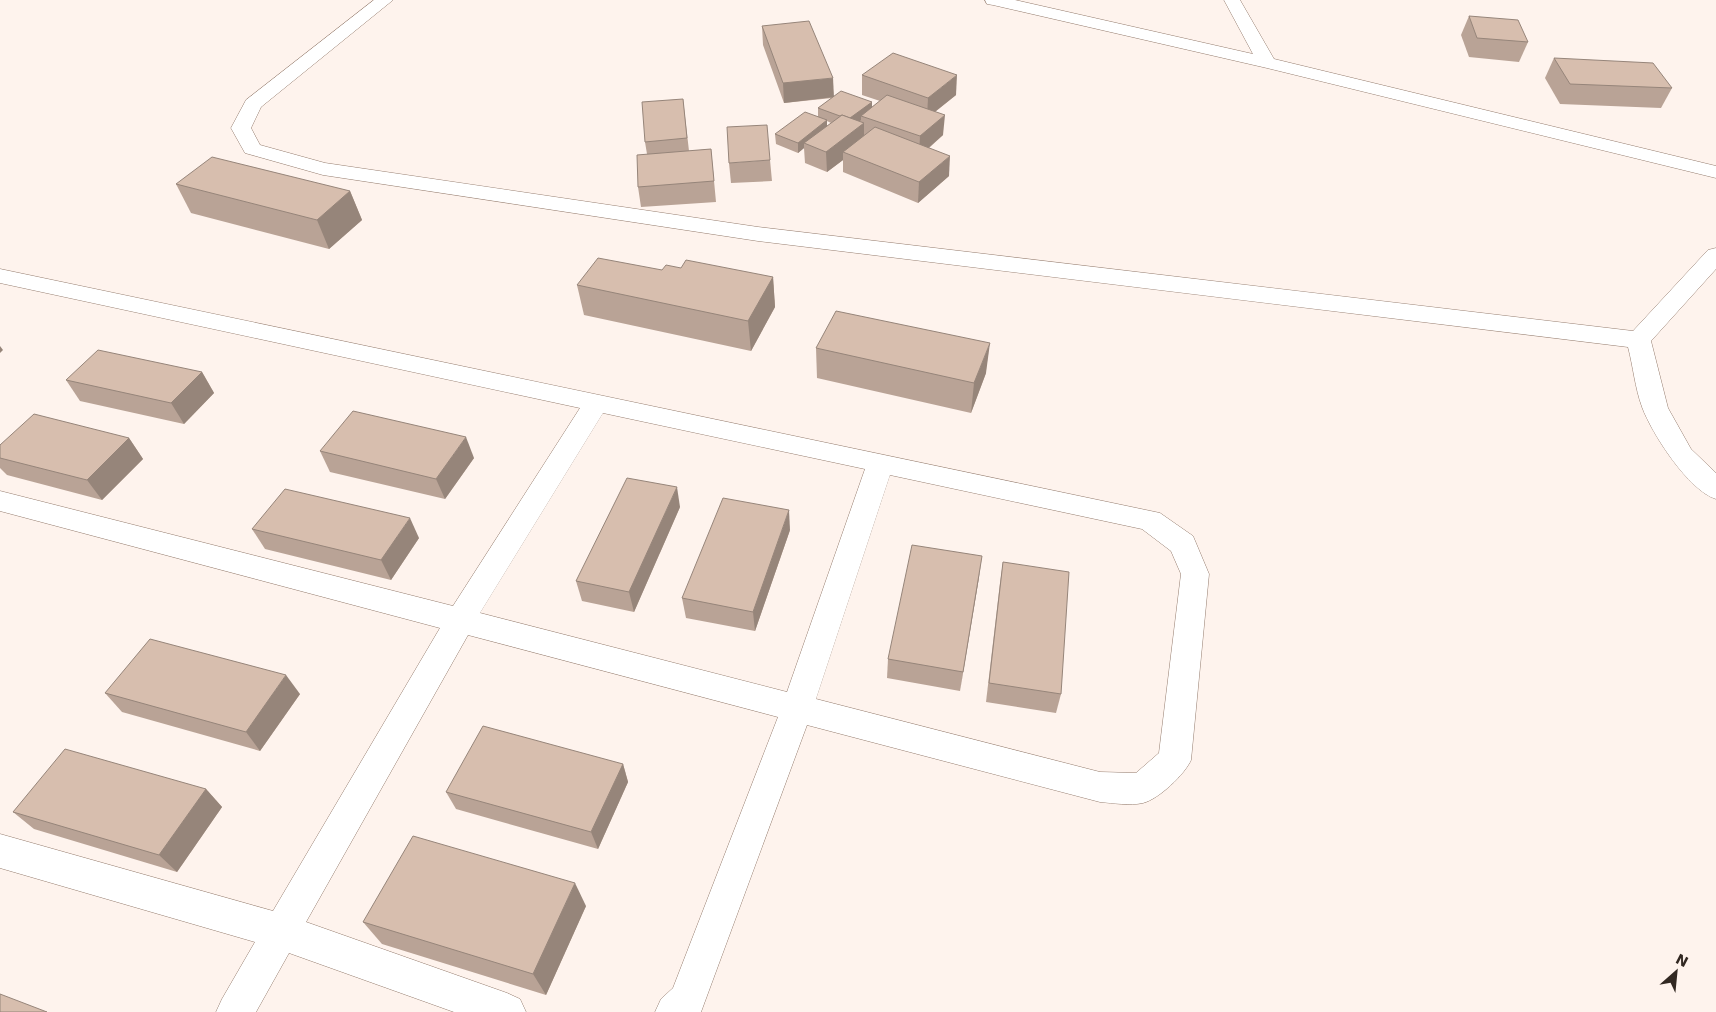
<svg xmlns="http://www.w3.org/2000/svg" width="1716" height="1012" font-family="'DejaVu Sans',sans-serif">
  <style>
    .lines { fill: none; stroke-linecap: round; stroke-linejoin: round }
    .minor-casing { stroke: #957d6f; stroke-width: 1 }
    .minor { fill: #fff; fill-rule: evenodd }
    .wall { fill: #b9a396; fill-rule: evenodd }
    .shaded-wall { fill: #96857a }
    .building { fill: #d7beae; stroke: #96857a }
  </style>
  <rect width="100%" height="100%" fill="#fef3ed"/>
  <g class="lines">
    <g class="minor-casing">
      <g id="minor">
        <path d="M374,0H393L261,107L251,128L260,145L325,163L758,227L1633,331L1708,250L1716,248V269L1651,341L1668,408L1691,449L1716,473V499C1689,491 1652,434 1642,407C1635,388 1633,366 1628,347L758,241L323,175L245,153L231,128L246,100Z"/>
        <polygon points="985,0 1015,0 1253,54 1224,0 1240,0 1274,59 1716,166 1716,178 1267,68 993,5 987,4"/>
        <path d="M0,269L1160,513L1193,536L1209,574L1191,760C1185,774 1159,799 1143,803C1130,806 1113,803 1100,802L807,725L701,1012H655L661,999L673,988L778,717L468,635L306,922L507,993L520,999L526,1012H454L289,953L256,1012H216L222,999L255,942L0,868V834L273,911L440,628L0,511V491L453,606L580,408L0,283ZM603,413L865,469L787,692L480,613ZM890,475L1142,529L1171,551L1181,574L1159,753L1136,773L1100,772L816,699Z"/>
      </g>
    </g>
    <use href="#minor" class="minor"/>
  </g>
  <g class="wall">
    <polygon points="1469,16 1528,42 1519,62 1469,57 1461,35"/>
    <path d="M762,26L834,96L872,102V107L880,101L862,95V75L956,95L935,112L943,135L929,148L949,176L918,203L843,172V160L827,172L805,163L804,148L798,153L776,144L775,134L818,117V108L832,98L784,103L763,45ZM827,121L831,123L827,126Z"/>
    <polygon points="1554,58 1672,88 1661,108 1560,104 1545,78"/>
    <polygon points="683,99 689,151 711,149 716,202 641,207 638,187 647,154 645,142"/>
    <polygon points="770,160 772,181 731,183 729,163"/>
    <polygon points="176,184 350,191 362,220 329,249 191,213"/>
    <polygon points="681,268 773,277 775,307 751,351 584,315 577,285"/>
    <polygon points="816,348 986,373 971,413 817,378"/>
    <polygon points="202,372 214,393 184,424 80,401 66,380"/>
    <polygon points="129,438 143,459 102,500 7,475 0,468 0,445"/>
    <polygon points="320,451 474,458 445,499 330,472"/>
    <polygon points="680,507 634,612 582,601 576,581"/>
    <polygon points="252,529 419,538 391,580 265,549"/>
    <polygon points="790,530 755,631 686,618 682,598"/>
    <polygon points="1003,562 1061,694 1056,713 986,702 1000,583"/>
    <polygon points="979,577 960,691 887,678 888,659"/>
    <polygon points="105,693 300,694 260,751 122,712"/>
    <polygon points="623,764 628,782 598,849 456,809 446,792"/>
    <polygon points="206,789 222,807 177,872 34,829 13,812"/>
    <polygon points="586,906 546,995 382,944 363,922"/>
  </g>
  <g class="shaded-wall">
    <polygon points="957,75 956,95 927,118 928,98"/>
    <polygon points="833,78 834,97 784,103 783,83"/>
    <polygon points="872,102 872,112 861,116 861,120 849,130 848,119"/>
    <polygon points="945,115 943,135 919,156 920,136"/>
    <polygon points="827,120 827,131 804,143 804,148 798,153 798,143"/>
    <polygon points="864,123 864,143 843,152 843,160 827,172 826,152"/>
    <polygon points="950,156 949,176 918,203 919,182"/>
    <polygon points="350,191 362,220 329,249 317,220"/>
    <polygon points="773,277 775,307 751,351 748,321"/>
    <polygon points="990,343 986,373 971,413 974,383"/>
    <polygon points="0,346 3,350 0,353"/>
    <polygon points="202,372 214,393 184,424 171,403"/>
    <polygon points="466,437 474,458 445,499 436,479"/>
    <polygon points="129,438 143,459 102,500 87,480"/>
    <polygon points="677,487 680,507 634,612 629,592"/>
    <polygon points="789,510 790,530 755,631 753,612"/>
    <polygon points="410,518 419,538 391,580 381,560"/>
    <polygon points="982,556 979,577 960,691 963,672"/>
    <polygon points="286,675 300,694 260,751 246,732"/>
    <polygon points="623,764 628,782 598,849 591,832"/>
    <polygon points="206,789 222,807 177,872 159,855"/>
    <polygon points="575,883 586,906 546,995 533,974"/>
  </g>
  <g class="building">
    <polygon points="1469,16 1518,20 1528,42 1477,38"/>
    <polygon points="809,21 833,78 783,83 762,26"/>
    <polygon points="893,53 957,75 928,98 862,75"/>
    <polygon points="1554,58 1653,63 1672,88 1570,84"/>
    <polygon points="841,91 872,102 850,118 842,115 840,116 818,108"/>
    <polygon points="887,95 945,115 920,136 861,116"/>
    <polygon points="683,99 687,138 645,142 642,102"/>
    <polygon points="805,112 827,120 798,143 775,134"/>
    <polygon points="842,115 864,123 826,152 804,143"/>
    <polygon points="767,125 770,160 729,163 727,127"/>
    <polygon points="875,127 950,156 919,182 843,152"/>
    <polygon points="711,149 714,181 638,187 637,155"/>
    <polygon points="212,157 350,191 317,220 176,184"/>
    <polygon points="598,258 662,270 666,265 681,268 686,260 773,277 748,321 577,285"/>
    <polygon points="836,311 990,343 974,383 816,348"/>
    <polygon points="98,350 202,372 171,403 66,380"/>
    <polygon points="353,411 466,437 436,479 320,451"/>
    <polygon points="34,414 129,438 87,480 0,458 0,445"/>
    <polygon points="627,478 677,487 629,592 576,581"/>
    <polygon points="285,489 410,518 381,560 252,529"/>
    <polygon points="723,498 789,510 753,612 682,598"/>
    <polygon points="912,545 982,556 963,672 888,659"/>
    <polygon points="1003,562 1069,572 1061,694 989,683"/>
    <polygon points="150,639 286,675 246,732 105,693"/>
    <polygon points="483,726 623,764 591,832 446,792"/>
    <polygon points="65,749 206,789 159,855 13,812"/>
    <polygon points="413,836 575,883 533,974 363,922"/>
    <polygon points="0,994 47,1012 0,1012"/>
  </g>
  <g transform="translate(1676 972) rotate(27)" stroke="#fef3ed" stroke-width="4" paint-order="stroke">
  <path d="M0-4L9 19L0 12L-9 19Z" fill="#322822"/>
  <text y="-8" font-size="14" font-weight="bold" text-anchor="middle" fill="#322822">N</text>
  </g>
</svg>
